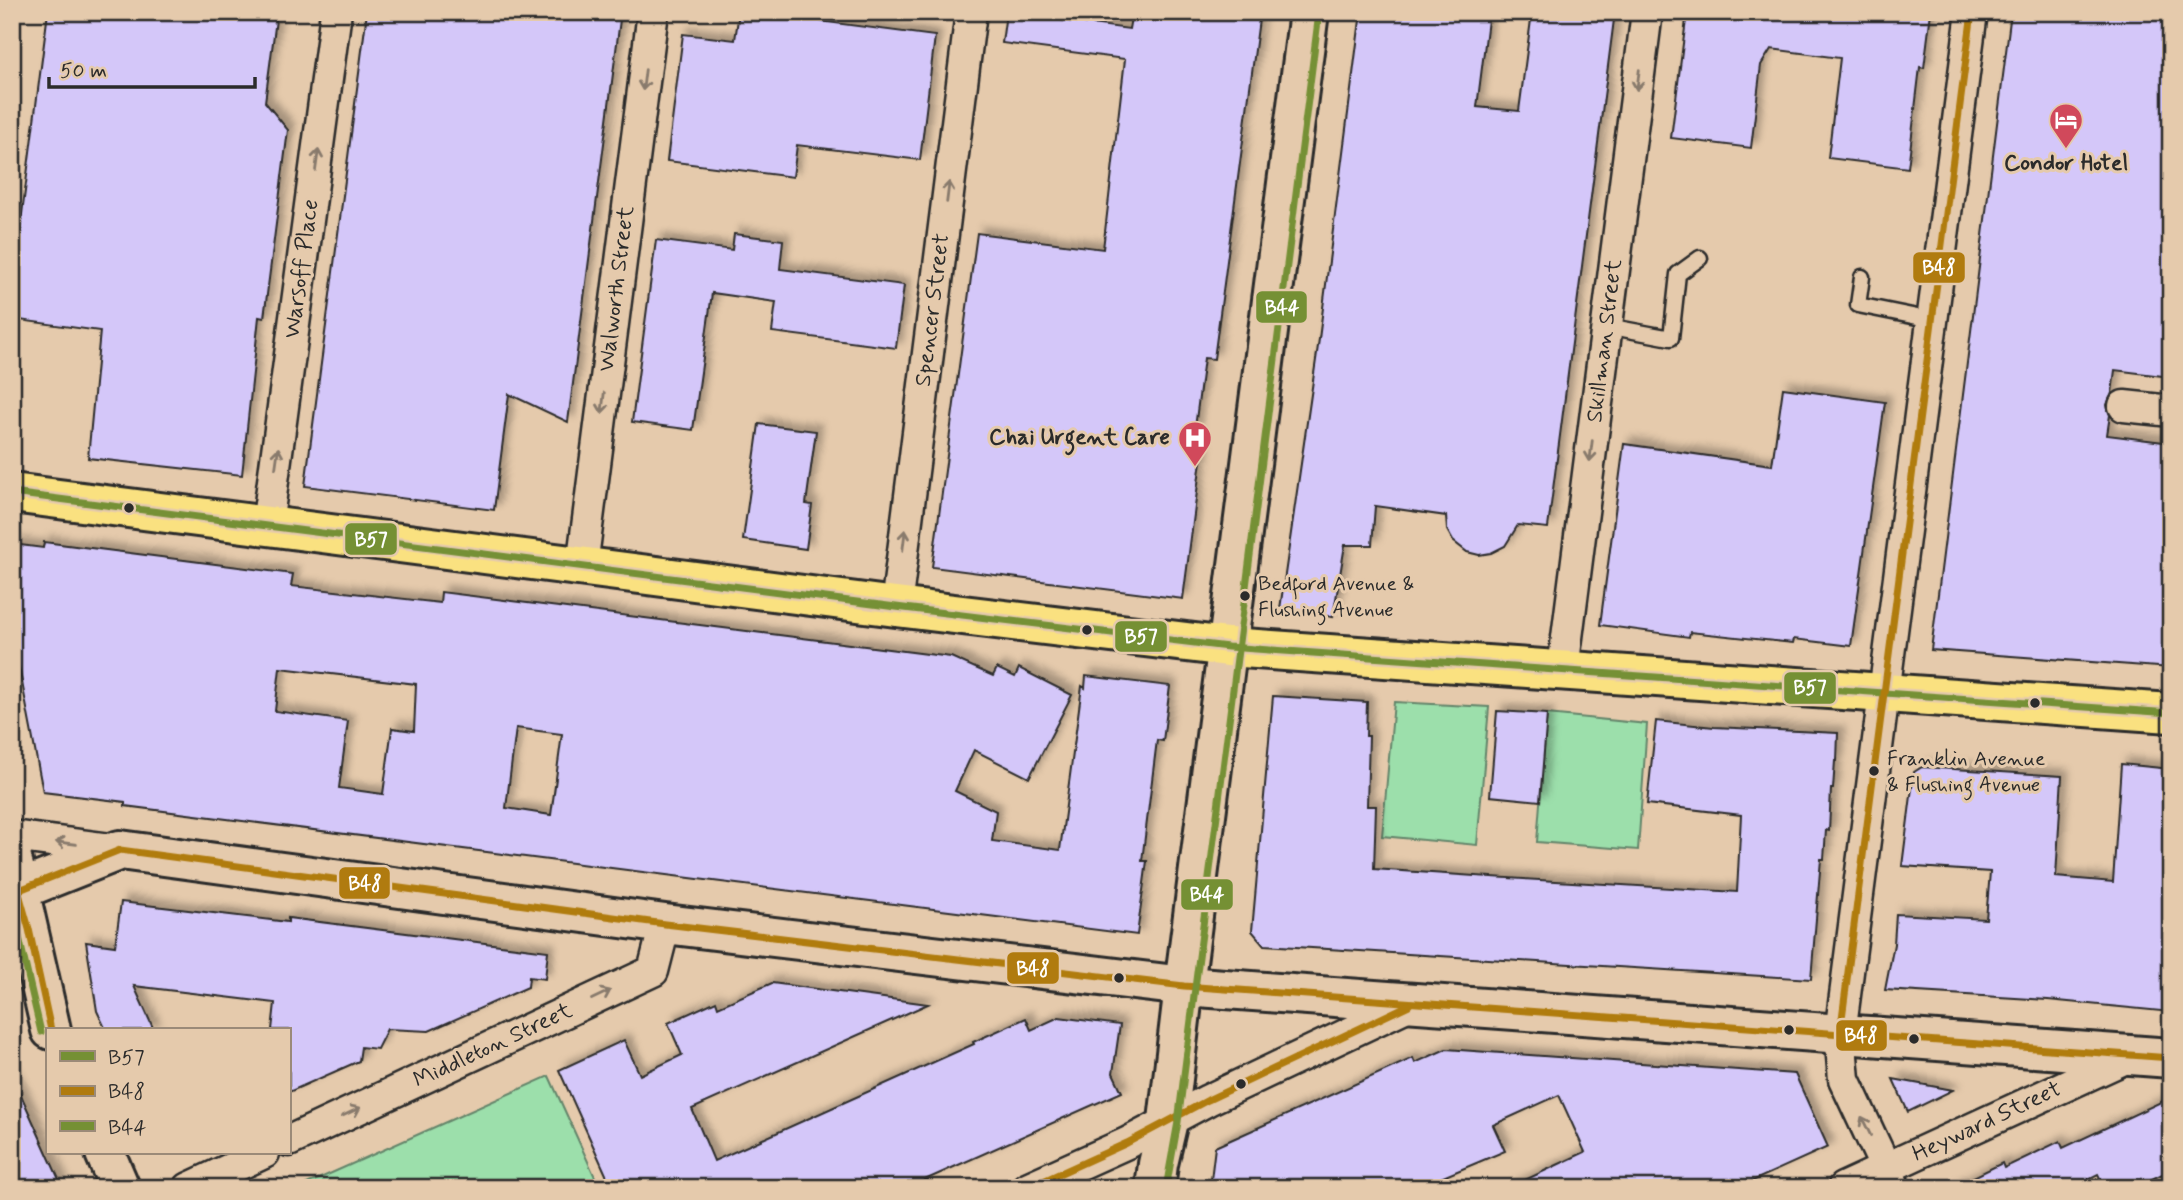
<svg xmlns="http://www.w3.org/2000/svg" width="2183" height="1200" font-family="Mynerve,sans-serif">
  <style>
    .green { fill: #9cdfab; stroke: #64856b; stroke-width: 2 }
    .building { fill: #d4c7f9; stroke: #2b2b2b; stroke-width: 2; fill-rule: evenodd; filter: url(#shadow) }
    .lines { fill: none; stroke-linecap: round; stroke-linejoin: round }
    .lane-casing { stroke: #2b2b2b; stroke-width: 19 }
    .street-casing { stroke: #2b2b2b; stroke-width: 35 }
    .secondary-casing { stroke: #2b2b2b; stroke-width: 44 }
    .primary-casing { stroke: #2b2b2b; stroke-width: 44 }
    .lane { stroke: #e5caac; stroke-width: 14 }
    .street { stroke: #e5caac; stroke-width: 30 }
    .secondary { stroke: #e5caac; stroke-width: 38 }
    .primary { stroke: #fae180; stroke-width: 38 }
    .bus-1-casing { stroke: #e5caac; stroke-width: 12 }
    .bus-2-casing { stroke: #e5caac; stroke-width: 12 }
    .bus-3-casing { stroke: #e5caac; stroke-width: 12 }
    .bus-1 { stroke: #759034; stroke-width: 7 }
    .bus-2 { stroke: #b07b0f; stroke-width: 7 }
    .bus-3 { stroke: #759034; stroke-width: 7 }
    .oneway { stroke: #887a6c }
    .bus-dot { fill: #2b2b2b; stroke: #e5caac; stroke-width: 2.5 }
    .labels { text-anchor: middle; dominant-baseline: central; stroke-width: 6; stroke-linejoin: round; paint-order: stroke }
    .bus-label { font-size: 21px; fill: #2b2b2b; stroke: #e5caac; text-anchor: start }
    .poi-label { font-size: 23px; font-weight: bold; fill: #2b2b2b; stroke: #e5caac }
    .street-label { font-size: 23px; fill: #2b2b2b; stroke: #e5caac }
    .line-badge { stroke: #e5caac; stroke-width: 2.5 }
    .badge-label { font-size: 19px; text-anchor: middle; font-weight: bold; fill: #fff }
  </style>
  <defs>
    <filter id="shadow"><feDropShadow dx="6" dy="-6" stdDeviation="3.5" flood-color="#0004"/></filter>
  </defs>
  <rect width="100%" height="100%" fill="#e5caac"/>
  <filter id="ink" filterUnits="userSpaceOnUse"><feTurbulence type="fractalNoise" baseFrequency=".0143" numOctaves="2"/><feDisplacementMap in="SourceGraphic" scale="14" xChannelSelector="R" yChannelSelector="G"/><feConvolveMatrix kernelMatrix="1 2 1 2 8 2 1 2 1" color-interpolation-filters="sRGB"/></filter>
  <g filter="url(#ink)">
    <g class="green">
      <polygon points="1394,702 1489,707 1477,845 1382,836"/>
      <polygon points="1547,714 1647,724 1638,850 1537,842"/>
      <polygon points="549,1076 600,1188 298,1188"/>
    </g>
    <g class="building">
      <polygon points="48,12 277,12 265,102 288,130 264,318 259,317 242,475 88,458 100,331 12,319 12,292"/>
      <polygon points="367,12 621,12 568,422 509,394 494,510 305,486"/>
      <polygon points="739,12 812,12 811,20 935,36 920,160 797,145 793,177 667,161 683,34 735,40"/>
      <polygon points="1132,12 1260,12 1214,359 1204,358 1192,451 1202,453 1183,599 932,567 977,233 1103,249 1125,59 1002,43 1006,13 1129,29"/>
      <polygon points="1361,12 1489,12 1477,107 1519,111 1532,12 1615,12 1548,528 1518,525 1505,546 1491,553 1479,555 1467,552 1453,541 1447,530 1446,516 1375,506 1372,545 1345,545 1333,617 1280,609 1319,339"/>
      <polygon points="1687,12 1931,12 1924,68 1920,67 1908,168 1828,158 1840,58 1771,49 1761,65 1751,148 1671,138"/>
      <polygon points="2011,12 2171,12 2171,377 2115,370 2112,393 2107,405 2110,415 2107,435 2171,443 2171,668 1931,650"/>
      <polygon points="734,234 783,240 780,269 904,285 896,348 772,332 776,302 712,293 693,430 632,422 656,240 732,250"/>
      <polygon points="1783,388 1885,402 1851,646 1794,639 1793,643 1690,632 1689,637 1600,625 1624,444 1772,465"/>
      <polygon points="759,424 816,431 806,504 812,505 806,549 743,540"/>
      <path d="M44,542L293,574L291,586L440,603L441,592L951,657L993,676L997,668L1015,677L1019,668L1072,695L1029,778L974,750L955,791L996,811L992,841L1060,850L1082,686L1085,688L1086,676L1170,686L1163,741L1157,740L1142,861H1147L1137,935L125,806V802L43,792L16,651L12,650V544L43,548ZM280,668L416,684L414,731L392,728L383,794L339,788L348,721L275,711ZM516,728L562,734L551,815L506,808Z"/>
      <polygon points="1273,696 1367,702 1366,736 1369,736 1367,806 1376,806 1374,869 1475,876 1737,892 1741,815 1647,804 1656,721 1714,727 1838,733 1837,761 1835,761 1833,789 1831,789 1829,831 1826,830 1824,859 1821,859 1811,979 1264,945 1252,931"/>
      <polygon points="1497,711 1547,714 1540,801 1490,796"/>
      <polygon points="2121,764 2171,769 2171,1012 2048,1000 1885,990 1894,944 1896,914 1986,919 1990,872 1902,866 1914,772 1922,767 2062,776 2056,877 2113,882"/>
      <polygon points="121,902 288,922 288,918 548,951 545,979 529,977 528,987 429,1031 387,1029 377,1049 361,1047 359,1061 289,1092 289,1030 272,1030 275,1003 134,986 154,1030 106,1030 97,1011 86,942 115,946"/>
      <polygon points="772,983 928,1004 692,1109 714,1161 974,1044 973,1042 1026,1018 1031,1030 1059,1017 1120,1025 1113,1073 1122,1092 907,1188 612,1188 559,1070 624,1040 640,1075 682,1055 668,1023 716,1001 718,1007"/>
      <polygon points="1446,1049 1795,1074 1828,1147 1737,1188 1508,1188 1585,1152 1559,1095 1493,1125 1505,1151 1417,1188 1210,1188 1215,1147 1413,1058 1415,1063"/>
      <polygon points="12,1075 47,1153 63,1188 12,1188"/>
      <polygon points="1893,1079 1953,1090 1908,1112"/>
      <polygon points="2165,1100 2171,1113 2171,1170 2133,1188 2105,1188 2098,1174 2070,1188 1951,1188 2002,1163 2004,1168 2060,1141 2063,1148"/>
    </g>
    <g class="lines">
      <g class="lane-casing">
        <g id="lane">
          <polyline points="1862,277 1858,305 1932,320"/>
          <polyline points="1607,326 1671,338 1678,274 1700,258"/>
        </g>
      </g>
      <g class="street-casing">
        <g id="street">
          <polyline points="2124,406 2171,411"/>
          <polyline points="267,526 336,12"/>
          <polyline points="582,566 653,12"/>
          <polyline points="896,607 971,12"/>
          <polyline points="1563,669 1647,12"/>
          <polyline points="12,836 119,850"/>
          <polyline points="289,1141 653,971 665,924"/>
          <polyline points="189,1188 264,1153"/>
          <polyline points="1027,1188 1127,1143 1208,1100 1413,1003"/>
          <polyline points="1843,1188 2132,1055"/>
          <polyline points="1895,1188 1844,1079 1840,1034 1972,12"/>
        </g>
      </g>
      <g class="secondary-casing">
        <g id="secondary">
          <polyline points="12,858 51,1030"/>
          <polyline points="12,893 120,850 665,924 1184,986 2171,1058"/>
          <polyline points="105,1153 120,1188"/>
          <polyline points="1155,1188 1158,1164 1168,1121 1184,986 1309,12"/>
        </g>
      </g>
      <g class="primary-casing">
        <polyline id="primary" points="12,493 896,607 1228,647 2171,713"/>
      </g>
      <use href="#lane" class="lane"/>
      <use href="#street" class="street"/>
      <use href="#secondary" class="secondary"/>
      <use href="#primary" class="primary"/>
      <g class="bus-1-casing">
        <polyline id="bus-1" points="12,493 896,607 1228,647 2171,713"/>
      </g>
      <g class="bus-2-casing">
        <g id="bus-2">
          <polyline points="18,890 29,929 51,1030"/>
          <polyline points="12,893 120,850 665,924 1184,986 2171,1058"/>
          <polyline points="1840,1034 1972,12"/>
          <polyline points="1028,1188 1127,1143 1208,1100 1409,1005"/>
        </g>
      </g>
      <g class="bus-3-casing">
        <g id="bus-3">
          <polyline points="12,907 41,1032"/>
          <polyline points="1166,1188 1178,1122 1319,13"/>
        </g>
      </g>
      <use href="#bus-1" class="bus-1"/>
      <use href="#bus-2" class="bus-2"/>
      <use href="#bus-3" class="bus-3"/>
    </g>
    <defs><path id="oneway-shaft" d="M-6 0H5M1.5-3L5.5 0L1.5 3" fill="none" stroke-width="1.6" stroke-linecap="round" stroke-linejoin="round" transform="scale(1.75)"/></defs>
    <g class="oneway">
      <use href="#oneway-shaft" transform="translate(644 80) rotate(97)"/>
      <use href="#oneway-shaft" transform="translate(1638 80) rotate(97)"/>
      <use href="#oneway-shaft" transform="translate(317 160) rotate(-82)"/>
      <use href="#oneway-shaft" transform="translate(948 192) rotate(-83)"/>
      <use href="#oneway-shaft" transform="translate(603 403) rotate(97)"/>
      <use href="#oneway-shaft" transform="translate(1591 451) rotate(97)"/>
      <use href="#oneway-shaft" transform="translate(277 458) rotate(-82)"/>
      <use href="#oneway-shaft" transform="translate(904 540) rotate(-83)"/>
      <use href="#oneway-shaft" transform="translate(66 843) rotate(-172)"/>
      <use href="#oneway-shaft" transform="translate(601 995) rotate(-25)"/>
      <use href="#oneway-shaft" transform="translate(351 1112) rotate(-25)"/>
      <use href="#oneway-shaft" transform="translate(1866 1126) rotate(-116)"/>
    </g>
  </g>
  <defs>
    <g id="hotel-pin" transform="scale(1.75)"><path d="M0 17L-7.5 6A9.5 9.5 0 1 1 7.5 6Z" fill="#d1495b" stroke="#e5caac"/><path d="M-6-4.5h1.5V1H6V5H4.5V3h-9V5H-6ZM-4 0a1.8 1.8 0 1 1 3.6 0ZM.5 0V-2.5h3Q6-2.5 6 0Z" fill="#fff"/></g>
    <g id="hospital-pin" transform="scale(1.75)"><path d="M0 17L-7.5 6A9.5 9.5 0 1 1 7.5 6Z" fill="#d1495b" stroke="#e5caac"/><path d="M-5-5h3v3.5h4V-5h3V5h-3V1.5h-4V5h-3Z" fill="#fff"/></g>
  </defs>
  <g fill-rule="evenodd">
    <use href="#hotel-pin" x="2066" y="120"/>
    <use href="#hospital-pin" x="1195" y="438"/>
  </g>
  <g class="bus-dot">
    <circle cx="129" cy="508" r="6"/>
    <circle cx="1245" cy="596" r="6"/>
    <circle cx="1087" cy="630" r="6"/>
    <circle cx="2035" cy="703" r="6"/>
    <circle cx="1874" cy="771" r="6"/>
    <circle cx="1119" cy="978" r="6"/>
    <circle cx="1789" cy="1030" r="6"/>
    <circle cx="1914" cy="1039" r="6"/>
    <circle cx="1241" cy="1084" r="6"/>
  </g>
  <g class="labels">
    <g class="bus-label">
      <text x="1258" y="584">Bedford Avenue &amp;<tspan x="1258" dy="26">Flushing Avenue</tspan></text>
      <text x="1887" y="759">Franklin Avenue<tspan x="1887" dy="26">&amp; Flushing Avenue</tspan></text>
    </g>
    <g class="poi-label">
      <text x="2066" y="164">Condor Hotel</text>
      <text x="1170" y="438" text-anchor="end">Chai Urgent Care</text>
    </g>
    <g class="street-label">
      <text transform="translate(302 269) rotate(-82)">Warsoff Place</text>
      <text transform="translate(617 289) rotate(-83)">Walworth Street</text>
      <text transform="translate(933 310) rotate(-83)">Spencer Street</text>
      <text transform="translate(1605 341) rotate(-83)">Skillman Street</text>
      <text transform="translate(493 1046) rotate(-25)">Middleton Street</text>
      <text transform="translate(1987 1122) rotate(-25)">Heyward Street</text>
    </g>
  </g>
  <g class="line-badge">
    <rect x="1912" y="251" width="54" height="33" rx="7" fill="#b07b0f"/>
    <rect x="1255" y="290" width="53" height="34" rx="7" fill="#759034"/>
    <rect x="344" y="522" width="54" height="34" rx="7" fill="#759034"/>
    <rect x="1114" y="620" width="54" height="33" rx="7" fill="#759034"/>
    <rect x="1783" y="671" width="54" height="34" rx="7" fill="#759034"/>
    <rect x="338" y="866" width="53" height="34" rx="7" fill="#b07b0f"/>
    <rect x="1180" y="878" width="54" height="33" rx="7" fill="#759034"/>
    <rect x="1006" y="951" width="54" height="34" rx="7" fill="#b07b0f"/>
    <rect x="1835" y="1019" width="53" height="33" rx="7" fill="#b07b0f"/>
  </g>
  <g class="badge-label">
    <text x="1939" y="274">B48</text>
    <text x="1282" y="314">B44</text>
    <text x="371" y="546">B57</text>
    <text x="1141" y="643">B57</text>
    <text x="1810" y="694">B57</text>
    <text x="365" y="890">B48</text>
    <text x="1207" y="901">B44</text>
    <text x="1033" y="975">B48</text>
    <text x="1861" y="1042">B48</text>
  </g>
  <rect width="2183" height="1200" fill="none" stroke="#e5caac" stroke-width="42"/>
  <rect x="21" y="21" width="2141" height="1158" fill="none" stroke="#2b2b2b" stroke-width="2.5" filter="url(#ink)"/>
  <rect x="46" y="1028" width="245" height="126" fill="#e5caac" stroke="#9b8a78" stroke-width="2"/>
  <rect x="60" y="1051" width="35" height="10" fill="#759034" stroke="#9b8a78" stroke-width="2"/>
  <text x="108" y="1064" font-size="21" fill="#2b2b2b">B57</text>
  <rect x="60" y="1086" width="35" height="10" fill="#b07b0f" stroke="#9b8a78" stroke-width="2"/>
  <text x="108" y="1098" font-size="21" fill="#2b2b2b">B48</text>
  <rect x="60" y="1121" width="35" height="10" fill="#759034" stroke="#9b8a78" stroke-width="2"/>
  <text x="108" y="1134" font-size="21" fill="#2b2b2b">B44</text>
  <path d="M49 77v10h206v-10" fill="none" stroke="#2b2b2b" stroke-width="3.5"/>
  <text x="60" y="77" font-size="21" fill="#2b2b2b" stroke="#e5caac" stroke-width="5" paint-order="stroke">50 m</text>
</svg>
